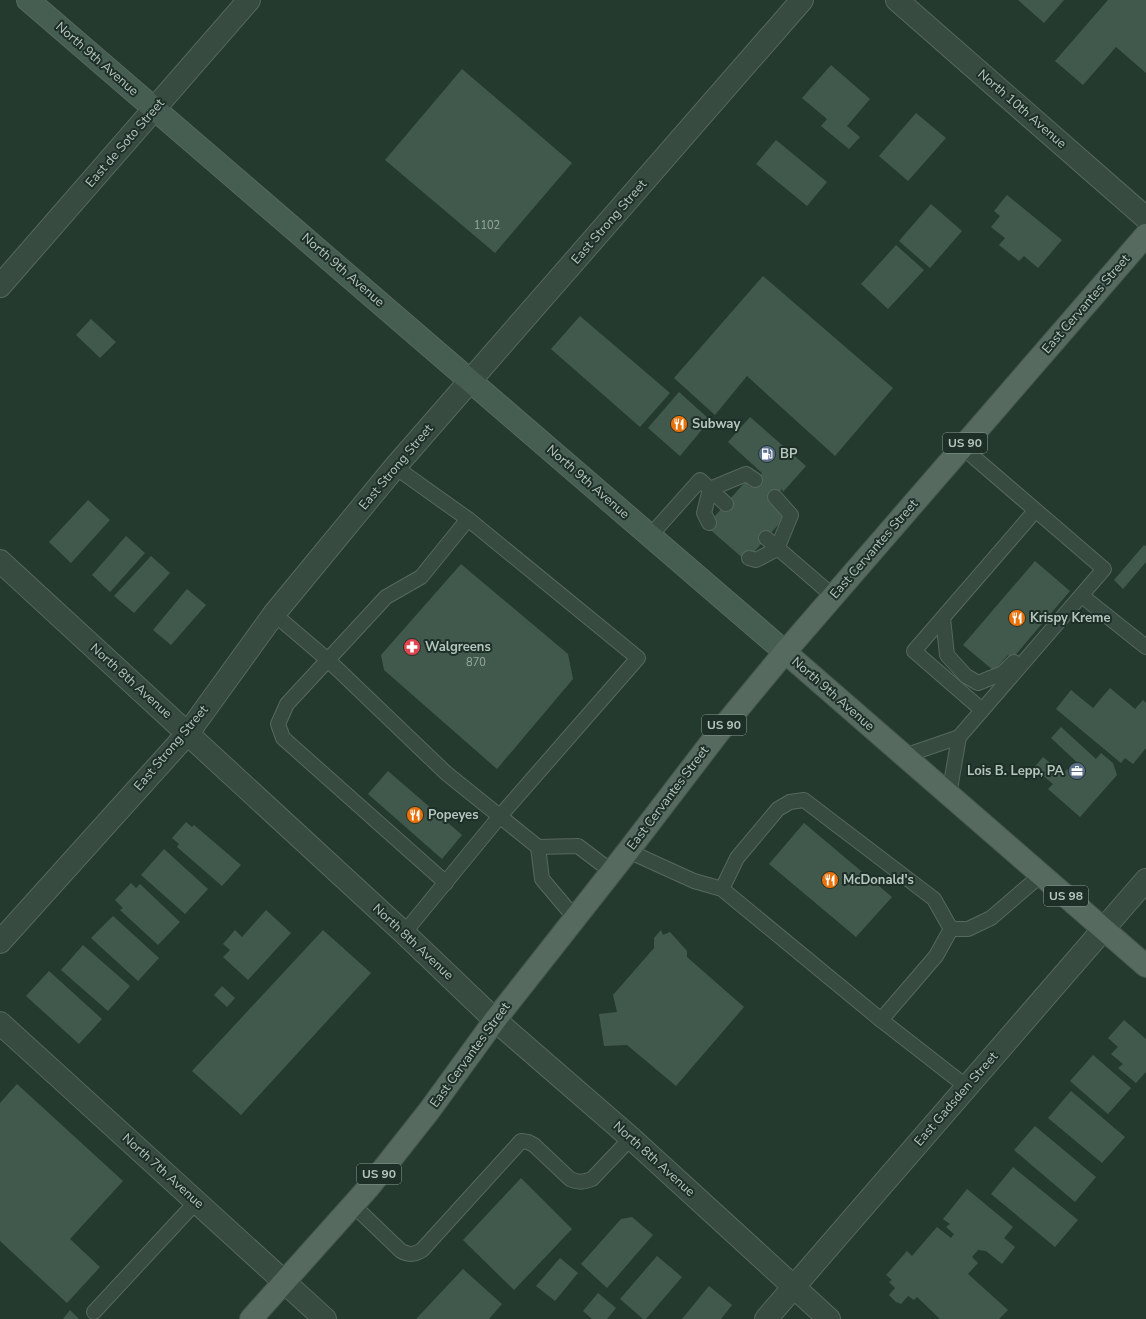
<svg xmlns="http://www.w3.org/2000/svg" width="1146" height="1319" font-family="'Nunito Sans',sans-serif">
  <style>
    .building { fill: #41594d }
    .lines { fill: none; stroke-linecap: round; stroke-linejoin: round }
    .service-casing { stroke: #56685f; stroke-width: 16 }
    .minor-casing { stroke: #56685f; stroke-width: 24 }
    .secondary-casing { stroke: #56685f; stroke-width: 24 }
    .primary-casing { stroke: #44564d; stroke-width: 24 }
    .service { stroke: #384b41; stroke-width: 14 }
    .minor { stroke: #384b41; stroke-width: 22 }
    .secondary { stroke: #465d52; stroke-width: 22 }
    .primary { stroke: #566a60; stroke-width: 22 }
    .labels { text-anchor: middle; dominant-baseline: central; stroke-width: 4; stroke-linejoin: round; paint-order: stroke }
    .number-label { font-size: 11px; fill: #97aba1 }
    .shield { fill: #1d2f26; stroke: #879990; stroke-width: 1 }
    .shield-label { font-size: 12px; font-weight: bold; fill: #b4c6bd }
    .street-label { font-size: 13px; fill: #b4c6bd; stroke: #1d2f26 }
    .poi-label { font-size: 13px; font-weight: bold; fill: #b4c6bd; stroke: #1d2f26; text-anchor: start }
  </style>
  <rect width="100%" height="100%" fill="#253a2e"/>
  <g class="building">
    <polygon points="1018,0 1064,0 1044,23"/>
    <polygon points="1108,0 1146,0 1146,73 1116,47 1083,85 1055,61"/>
    <polygon points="831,65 870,99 847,126 860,137 849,149 821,126 827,119 802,98"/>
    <polygon points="462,69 572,163 495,253 385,160"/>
    <polygon points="916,113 946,138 908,181 879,156"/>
    <polygon points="776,140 827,182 807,206 756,164"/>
    <polygon points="1007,195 1062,240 1038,268 1024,256 1019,261 999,245 1005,238 991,227 1000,216 994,211"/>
    <polygon points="931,204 962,231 930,268 899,241"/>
    <polygon points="896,245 924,270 888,309 861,284"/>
    <polygon points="763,276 893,388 835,456 747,376 715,415 674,378"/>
    <polygon points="580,316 670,393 640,427 551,349"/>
    <polygon points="91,319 116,342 100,358 76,335"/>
    <polygon points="679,392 710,420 680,456 648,428"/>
    <polygon points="750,417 806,466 783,492 782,489 771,502 786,516 746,561 706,526 745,482 750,487 762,473 728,442"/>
    <polygon points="88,500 110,520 71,563 49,542"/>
    <polygon points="126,536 145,553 110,592 92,575"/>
    <polygon points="1144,545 1146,546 1146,562 1123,589 1114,580"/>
    <polygon points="151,556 170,573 134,613 114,596"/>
    <polygon points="1035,561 1070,591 1012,659 1008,655 994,671 963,645"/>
    <polygon points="461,564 568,654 573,679 497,769 384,670 381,655"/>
    <polygon points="187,589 206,605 171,645 153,630"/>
    <polygon points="1110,688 1135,709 1143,700 1146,703 1146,748 1133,764 1125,758 1121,763 1056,709 1071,690 1093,708"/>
    <polygon points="1061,727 1096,759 1101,753 1113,763 1117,775 1080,817 1048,789 1053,784 1034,768 1043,757 1063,774 1067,769 1073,775 1081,766 1051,738"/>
    <polygon points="388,771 462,835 442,859 368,794"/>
    <polygon points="186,822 192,827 194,825 241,865 222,886 177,847 179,844 172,838"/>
    <polygon points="804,823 892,897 856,937 769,864"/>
    <polygon points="164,849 208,889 185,914 141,875"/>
    <polygon points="131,883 136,888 140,884 180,922 158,945 120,910 123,908 115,900"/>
    <polygon points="266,910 291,933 248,980 223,957 230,950 223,944 235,930 242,937"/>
    <polygon points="113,916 159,958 138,981 91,938"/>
    <polygon points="323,930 371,973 241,1115 192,1071"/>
    <polygon points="661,930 663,935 670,932 687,951 687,957 744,1007 676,1086 627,1045 604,1046 599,1014 617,1012 613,995 654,948 654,938"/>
    <polygon points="83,945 130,986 108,1011 61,970"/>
    <polygon points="49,971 102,1019 79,1044 26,996"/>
    <polygon points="222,986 235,998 227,1007 214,995"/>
    <polygon points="1124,1020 1146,1039 1146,1072 1136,1083 1118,1068 1123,1064 1111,1054 1118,1047 1108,1038"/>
    <polygon points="1093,1055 1131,1088 1108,1114 1070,1081"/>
    <polygon points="17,1084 123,1181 70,1239 100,1267 67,1303 0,1241 0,1103"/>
    <polygon points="1071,1091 1125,1137 1102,1163 1048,1118"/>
    <polygon points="1035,1126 1096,1177 1075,1202 1014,1150"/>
    <polygon points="1013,1167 1078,1220 1055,1247 991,1194"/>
    <polygon points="521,1178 572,1229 514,1290 463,1240"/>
    <polygon points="967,1189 1013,1227 1004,1238 1015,1247 1002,1264 986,1251 978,1250 972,1257 978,1263 968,1274 1008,1310 999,1319 940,1319 917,1297 914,1300 908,1296 901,1304 896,1302 889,1295 895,1288 889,1282 892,1280 886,1275 907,1251 912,1256 937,1227 951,1238 954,1234 946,1227 950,1224 943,1219"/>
    <polygon points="632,1217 653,1235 607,1288 581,1264 621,1219"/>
    <polygon points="657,1256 682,1277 646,1319 643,1319 620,1299"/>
    <polygon points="560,1258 578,1273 555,1301 536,1286"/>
    <polygon points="463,1269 502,1304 489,1319 416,1319"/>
    <polygon points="709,1286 732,1305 721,1319 682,1319"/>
    <polygon points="598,1293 616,1308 607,1319 592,1319 583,1311"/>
    <polygon points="70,1310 79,1319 63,1319"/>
  </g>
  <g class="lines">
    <g class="service-casing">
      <g id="service">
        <polyline points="395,467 468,519 638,658 500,816 404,933"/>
        <polyline points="709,523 704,513 710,489 746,474 755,480"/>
        <polyline points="650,536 700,480 726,504"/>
        <polyline points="766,538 833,596"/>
        <polyline points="749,558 756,560 777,549 791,515 775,497"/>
        <polyline points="1082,596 1146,647"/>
        <polyline points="274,614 328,660 446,773 538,847 578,846 611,871"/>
        <polyline points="943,618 947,655 966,676 978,683 1003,673 1014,662"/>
        <polyline points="982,710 914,651 1035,511"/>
        <polyline points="904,756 959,737 1104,569 962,447"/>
        <polyline points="949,795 959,737"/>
        <polyline points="538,847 542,879 575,918"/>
        <polyline points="628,851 694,881 722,889 881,1020 936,956 951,929 934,899 804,800 790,802 778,809 737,858 722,889"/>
        <polyline points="446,883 283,738 278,724 287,704 386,597 421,577 468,519"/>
        <polyline points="951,929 968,929 991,918 1041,875"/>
        <polyline points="881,1020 967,1087"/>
        <path d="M353,1205L401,1251C409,1255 414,1255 422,1250L521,1141L528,1142L534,1145L570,1179C579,1183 583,1182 592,1179L631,1138"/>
        <polyline points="94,1312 196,1202"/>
      </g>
    </g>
    <g class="minor-casing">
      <g id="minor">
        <polyline points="897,0 1146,218"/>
        <polyline points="0,286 249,0"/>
        <polyline points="0,561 404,933 495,1020 631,1138 829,1319"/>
        <polyline points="0,942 188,733 274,614 395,467 802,0"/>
        <polyline points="0,1023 325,1319"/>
        <polyline points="766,1319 1146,880"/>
      </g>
    </g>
    <g class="secondary-casing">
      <polyline id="secondary" points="28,0 785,652"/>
    </g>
    <g class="primary-casing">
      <g id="primary">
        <polyline points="785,652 1146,966"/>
        <polyline points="251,1319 369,1187 429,1111 495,1020 628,851 719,732 785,652 1146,235"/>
      </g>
    </g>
    <use href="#service" class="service"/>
    <use href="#minor" class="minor"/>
    <use href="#secondary" class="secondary"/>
    <use href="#primary" class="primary"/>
  </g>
  <defs>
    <g id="restaurant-disc" transform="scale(0.9)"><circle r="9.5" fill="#e8710a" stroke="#1d2f26"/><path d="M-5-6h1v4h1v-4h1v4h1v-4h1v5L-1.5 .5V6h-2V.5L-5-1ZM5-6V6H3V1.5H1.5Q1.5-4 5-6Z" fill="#fff"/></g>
    <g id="fuel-disc" transform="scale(0.9)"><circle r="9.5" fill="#5c6f8a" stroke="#1d2f26"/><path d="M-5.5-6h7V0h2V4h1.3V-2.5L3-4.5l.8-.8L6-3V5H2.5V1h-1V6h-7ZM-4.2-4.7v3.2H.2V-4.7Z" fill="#fff"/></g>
    <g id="pharmacy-disc" transform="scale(0.9)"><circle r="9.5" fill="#e0444e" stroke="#1d2f26"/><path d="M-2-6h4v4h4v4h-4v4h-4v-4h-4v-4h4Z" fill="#fff"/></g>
    <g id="office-disc" transform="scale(0.9)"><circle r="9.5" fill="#5c6f8a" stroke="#1d2f26"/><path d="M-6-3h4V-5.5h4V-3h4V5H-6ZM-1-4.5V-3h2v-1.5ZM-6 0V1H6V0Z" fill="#fff"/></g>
  </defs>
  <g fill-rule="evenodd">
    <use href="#restaurant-disc" x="679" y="424"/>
    <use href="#fuel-disc" x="767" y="454"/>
    <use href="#restaurant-disc" x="1017" y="618"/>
    <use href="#pharmacy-disc" x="412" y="647"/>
    <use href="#office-disc" x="1077" y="771"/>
    <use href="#restaurant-disc" x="415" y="815"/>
    <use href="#restaurant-disc" x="830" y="880"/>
  </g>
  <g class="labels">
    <g class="number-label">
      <text x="487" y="225">1102</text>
      <text x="476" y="662">870</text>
    </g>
    <g class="shield">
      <rect x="943" y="433" width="44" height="20" rx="3"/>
      <rect x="702" y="715" width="44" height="20" rx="3"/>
      <rect x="1044" y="886" width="44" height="20" rx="3"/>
      <rect x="357" y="1164" width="44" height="20" rx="3"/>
    </g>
    <g class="shield-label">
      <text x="965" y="443">US 90</text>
      <text x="724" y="725">US 90</text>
      <text x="1066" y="896">US 98</text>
      <text x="379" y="1174">US 90</text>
    </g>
    <g class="street-label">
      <text transform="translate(97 59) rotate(41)">North 9th Avenue</text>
      <text transform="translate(1022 109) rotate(41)">North 10th Avenue</text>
      <text transform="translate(125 143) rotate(-49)">East de Soto Street</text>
      <text transform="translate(609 222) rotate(-49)">East Strong Street</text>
      <text transform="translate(343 270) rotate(41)">North 9th Avenue</text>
      <text transform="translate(1086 304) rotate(-49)">East Cervantes Street</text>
      <text transform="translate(396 467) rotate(-50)">East Strong Street</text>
      <text transform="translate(588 482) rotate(41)">North 9th Avenue</text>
      <text transform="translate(874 549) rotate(-49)">East Cervantes Street</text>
      <text transform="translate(131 681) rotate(42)">North 8th Avenue</text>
      <text transform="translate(833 694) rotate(41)">North 9th Avenue</text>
      <text transform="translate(171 748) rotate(-50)">East Strong Street</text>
      <text transform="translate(668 798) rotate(-53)">East Cervantes Street</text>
      <text transform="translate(413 942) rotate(43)">North 8th Avenue</text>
      <text transform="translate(470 1055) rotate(-54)">East Cervantes Street</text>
      <text transform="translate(956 1099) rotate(-49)">East Gadsden Street</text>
      <text transform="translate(654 1159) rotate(42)">North 8th Avenue</text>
      <text transform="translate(163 1171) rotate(42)">North 7th Avenue</text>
    </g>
    <g class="poi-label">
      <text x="692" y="424">Subway</text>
      <text x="780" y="454">BP</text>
      <text x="1030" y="618">Krispy Kreme</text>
      <text x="425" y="647">Walgreens</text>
      <text x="1064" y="771" text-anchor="end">Lois B. Lepp, PA</text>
      <text x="428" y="815">Popeyes</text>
      <text x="843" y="880">McDonald's</text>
    </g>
  </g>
</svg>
